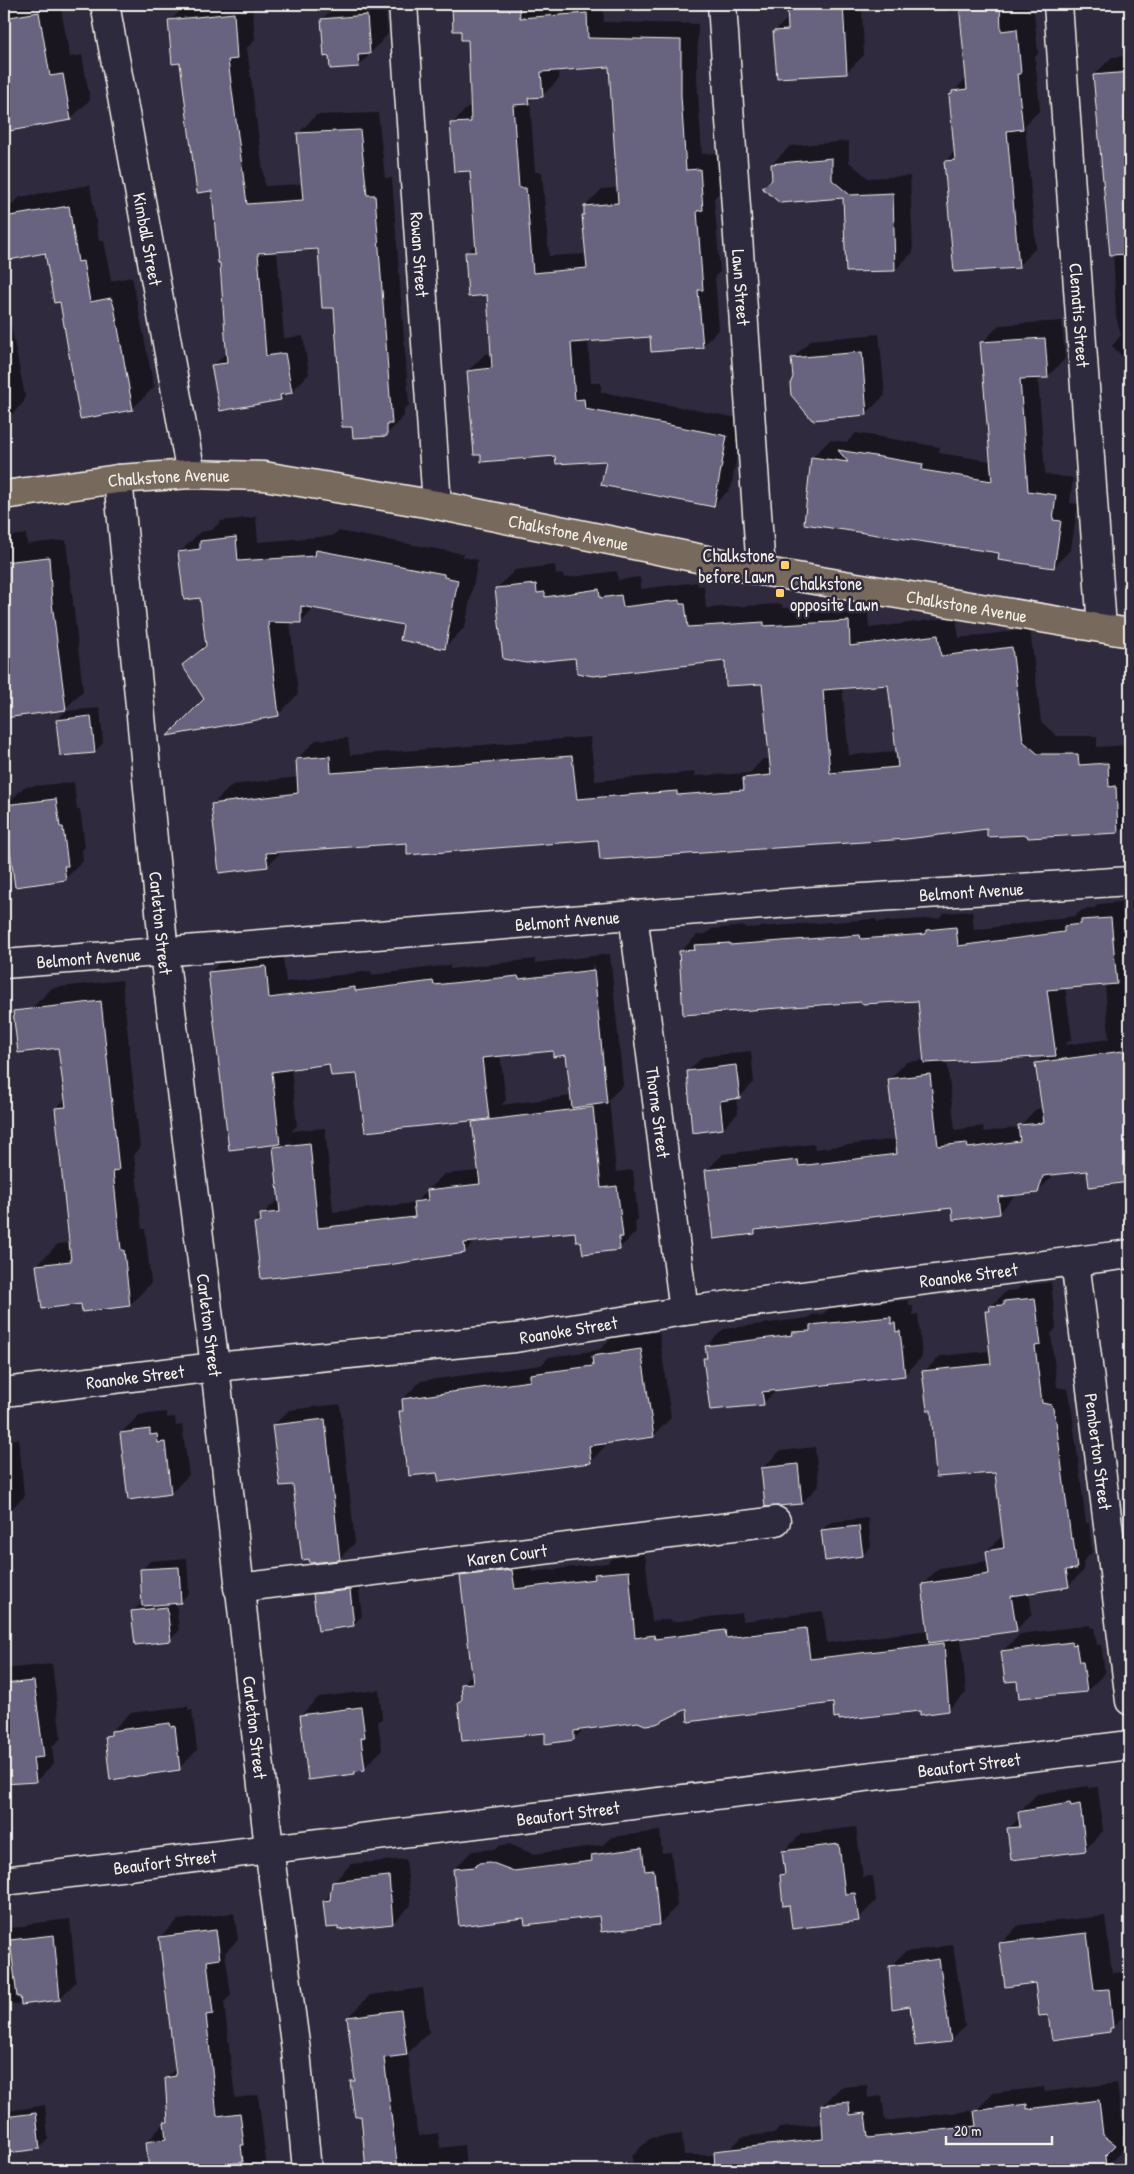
<svg xmlns="http://www.w3.org/2000/svg" width="1134" height="2174" font-family="'Patrick Hand',sans-serif">
  <style>
    .shadow { fill: #0007; fill-rule: evenodd }
    .building { fill: #68637e; stroke: #f4f1e8; fill-rule: evenodd }
    .lines { fill: none; stroke-linecap: round; stroke-linejoin: round }
    .minor-casing { stroke: #f4f1e8; stroke-width: 31 }
    .major-casing { stroke: #f4f1e8; stroke-width: 31 }
    .minor { stroke: #2f2a3d; stroke-width: 28 }
    .major { stroke: #77695c; stroke-width: 28 }
    .poi-dot { fill: #ffd166; stroke: #2f2a3d; stroke-width: 2 }
    .labels { text-anchor: middle; dominant-baseline: central; stroke-width: 5; stroke-linejoin: round; paint-order: stroke }
    .street-label { font-size: 18px; fill: #f4f1e8; stroke: #2f2a3d }
    .poi-label { font-size: 18px; fill: #f4f1e8; stroke: #2f2a3d; text-anchor: end }
  </style>
  <rect width="100%" height="100%" fill="#2f2a3d"/>
  <filter id="ink" filterUnits="userSpaceOnUse"><feTurbulence type="fractalNoise" baseFrequency=".02" numOctaves="2"/><feDisplacementMap in="SourceGraphic" scale="10" xChannelSelector="R" yChannelSelector="G"/><feConvolveMatrix kernelMatrix="1 2 1 2 8 2 1 2 1" color-interpolation-filters="sRGB"/></filter>
  <g filter="url(#ink)">
    <g class="shadow">
      <polygon points="4,4 60,4 70,57 82,55 90,100 70,119 4,131"/>
      <polygon points="187,4 252,4 255,40 247,48 265,186 303,184 299,133 316,115 378,113 385,178 392,178 409,405 404,409 404,416 387,434 335,306 319,248 277,251 284,338 303,336 309,374 291,392 286,393 280,399 213,366 228,351 221,261 213,190 170,21"/>
      <polygon points="338,4 385,4 388,34 359,66 330,55 322,19"/>
      <path d="M452,4H603L604,22L698,24L697,78L702,154L717,153L720,192L714,198L720,272L715,276L719,329L702,346L651,335L588,341L591,383H601V392L743,419L731,488L714,505L607,459L556,455L468,371L485,354H492L488,294L467,253L477,243L472,169L452,124L468,107H472L469,39L462,30H454ZM610,66L618,188L602,189L585,206L583,215L587,254L549,256L542,172H535L530,101L534,96H542L559,79L558,70Z"/>
      <polygon points="788,4 868,4 862,11 864,55 847,72 774,32 789,17"/>
      <polygon points="947,4 1027,4 1028,12 1034,12 1038,54 1035,57 1040,110 1025,125 1036,248 1018,266 945,162 955,151 950,95 967,78 961,11 948,12"/>
      <polygon points="1130,56 1130,386 1125,386 1123,357 1112,346 1121,335 1116,316 1113,247 1109,247 1094,75 1112,57"/>
      <polygon points="849,141 849,162 868,178 910,176 913,252 895,270 844,197 773,179 772,164 790,146"/>
      <polygon points="90,185 99,241 104,240 111,281 132,277 154,387 133,408 61,301 46,252 5,259 4,213 20,197"/>
      <polygon points="4,317 7,317 9,326 11,326 25,396 24,402 4,422"/>
      <polygon points="1062,321 1065,359 1048,376 1038,377 1045,474 1073,478 1070,503 1078,504 1071,549 1054,567 1000,552 892,534 806,523 812,458 830,440 847,442 856,433 940,447 939,453 991,461 982,343 999,325"/>
      <polygon points="879,334 885,395 867,413 794,377 793,358 811,340"/>
      <polygon points="256,517 258,542 332,536 338,531 464,554 463,557 478,560 465,627 445,647 404,624 315,608 300,622 290,622 298,694 278,715 206,699 184,665 207,642 201,596 180,552 200,532 212,530 221,521"/>
      <polygon points="26,534 27,544 66,540 83,691 65,709 9,716 4,670 4,537"/>
      <path d="M555,565L556,575L563,574L564,578L617,571L618,580L640,577L641,589L698,582V586L704,585L706,608L782,604L783,608L867,603L869,628L956,617L959,638L1030,629L1041,722L1057,736H1097V747L1130,745V830L1029,837V833L988,828L408,842L282,851L267,866L213,804L232,785L298,777L297,759L316,740L348,738L350,755L590,737L595,781L695,772V776L750,773L763,759H771L763,683L726,660L576,656L496,589L515,570ZM889,684L897,751L849,755L842,687Z"/>
      <polygon points="100,708 103,743 94,752 57,720 66,711"/>
      <polygon points="74,782 77,810 80,809 85,847 82,850 83,861 65,879 6,805 24,787"/>
      <path d="M1130,901V1182L1090,1186L1088,1169L1054,1175L1037,1192L1016,1194L999,1213L953,1206L760,1228L755,1233L706,1171L723,1154L814,1144L815,1149L897,1139L890,1079L906,1062L925,1060L920,1000H862L680,952L697,935L706,934L712,929L746,926V928L876,919L877,922L939,918L944,913L972,911L974,930L1075,916L1082,910L1094,908L1099,904ZM1105,984L1109,1039L1065,1045L1072,1038L1065,987ZM1044,1055L1037,1063L1043,1108L1036,1109L1019,1127L984,1132L983,1126L955,1130L947,1061Z"/>
      <path d="M282,950L286,982L371,971L372,975L450,965V969L535,959V963L610,954L623,1085L609,1099L616,1172L633,1170L638,1219L635,1223L636,1232L620,1248L582,1241L576,1231L476,1241L464,1252L255,1223L261,1217V1215L280,1198L275,1147L279,1143L209,973L226,956ZM592,964H594L606,1089H604ZM554,1049L567,1054L572,1096L501,1105L506,1100L500,1055ZM330,1062L477,1119L474,1122L479,1171L444,1174L415,1203L333,1212L325,1128L291,1131L297,1126L291,1068Z"/>
      <polygon points="122,980 140,1148 134,1154 142,1229 145,1229 151,1283 130,1305 83,1310 82,1303 37,1265 58,1244 70,1243 56,1109 66,1098 60,1046 31,1009 52,988"/>
      <polygon points="751,1051 754,1082 740,1097 736,1097 738,1113 723,1128 688,1071 703,1057"/>
      <polygon points="4,1061 6,1078 4,1080"/>
      <polygon points="1051,1282 1056,1328 1051,1334 1057,1387 1068,1389 1071,1404 1086,1523 1089,1523 1092,1552 1083,1562 1084,1570 1068,1586 1029,1592 1032,1614 1016,1630 961,1637 966,1693 948,1710 921,1710 834,1701 688,1707 638,1721 585,1728 574,1739 546,1732 464,1699 462,1685 473,1673 461,1577 478,1559 529,1553 532,1572 607,1563 613,1558 645,1554 652,1621 671,1619 672,1622 742,1613 743,1621 823,1611 827,1643 929,1630 923,1584 939,1568 988,1561 987,1551 1003,1535 996,1471 932,1409 924,1372 940,1356 991,1351 986,1312 1006,1291 1017,1290 1021,1286"/>
      <polygon points="908,1300 909,1306 913,1306 913,1315 918,1314 922,1357 904,1375 778,1389 763,1403 705,1359 707,1356 706,1346 724,1329 808,1318 812,1315 823,1314 829,1308"/>
      <polygon points="659,1332 671,1418 653,1436 609,1442 591,1461 440,1481 439,1471 401,1412 404,1408 403,1399 421,1381 541,1365 549,1357 599,1350 611,1339"/>
      <polygon points="340,1404 355,1543 340,1558 294,1483 273,1426 289,1410"/>
      <polygon points="167,1412 167,1418 175,1417 176,1426 182,1425 189,1475 171,1493 121,1433 139,1415"/>
      <polygon points="19,1439 24,1497 4,1515 4,1440"/>
      <polygon points="815,1447 819,1485 802,1503 762,1469 780,1451"/>
      <polygon points="868,1518 871,1546 863,1555 822,1530 831,1522"/>
      <polygon points="187,1558 189,1593 180,1602 176,1602 179,1631 170,1639 133,1611 143,1602 142,1570 150,1561"/>
      <polygon points="358,1582 362,1616 353,1625 315,1595 323,1586"/>
      <polygon points="1090,1625 1090,1628 1094,1627 1097,1645 1101,1645 1105,1673 1087,1691 1002,1652 1020,1634"/>
      <polygon points="52,1664 61,1738 52,1747 54,1763 36,1781 4,1783 4,1669"/>
      <polygon points="379,1690 382,1718 378,1722 382,1750 364,1768 348,1773 301,1715 319,1697"/>
      <polygon points="188,1706 188,1710 192,1709 197,1750 179,1768 106,1737 130,1713"/>
      <polygon points="1088,1786 1088,1788 1098,1787 1103,1831 1085,1849 1009,1829 1020,1817 1019,1812 1037,1794"/>
      <polygon points="856,1827 863,1877 873,1876 876,1901 858,1919 790,1904 781,1875 786,1870 783,1852 801,1834"/>
      <polygon points="660,1831 662,1853 671,1852 677,1906 659,1924 602,1931 600,1914 525,1916 454,1869 472,1851 494,1849 498,1846 509,1844 533,1854 603,1845 611,1837"/>
      <polygon points="406,1859 411,1905 393,1923 324,1901 331,1894 334,1882 351,1864"/>
      <polygon points="234,1913 238,1940 225,1953 231,1995 224,2002 235,2098 258,2095 267,2170 193,2170 192,2168 151,2170 147,2142 169,2118 166,2078 176,2068 160,1937 178,1920"/>
      <polygon points="1105,1916 1112,1973 1126,1972 1130,2003 1127,2013 1109,2031 1050,2014 1036,1982 1001,1943 1019,1925"/>
      <polygon points="70,1919 76,1982 59,1999 4,2006 4,1928 25,1927 28,1924"/>
      <polygon points="953,1945 965,2026 950,2041 912,2005 890,1966 905,1952"/>
      <polygon points="423,1988 429,2032 408,2053 417,2131 419,2136 438,2133 440,2148 464,2145 466,2170 368,2170 362,2115 352,2082 356,2078 348,2017 370,1995"/>
      <polygon points="1117,2083 1121,2117 1130,2124 1130,2128 1122,2137 1124,2149 1106,2166 1100,2167 1096,2170 1055,2170 1054,2164 1004,2170 633,2170 632,2156 650,2138 682,2134 684,2155 724,2155 742,2137 774,2133 779,2128 823,2124 823,2105 841,2087 867,2085 868,2098 882,2096 885,2121 977,2110 993,2093 1044,2087 1045,2092"/>
      <polygon points="45,2105 48,2139 40,2148 4,2152 4,2112"/>
    </g>
    <g class="building">
      <path d="M452,4H519L520,18L587,13L588,38L681,40V96L686,170L700,169L703,210L697,211L703,290H698L703,348L651,352L650,337L571,343L575,400L584,399L585,409L727,436L714,507L601,485L606,461L556,464L555,456L481,462V455H474L467,371L492,368L487,295L468,297L465,252H476L470,171L454,172L450,123L471,122L468,40H461V31H453ZM609,67L618,203L584,206V215H582L587,268L533,273L526,188H519L513,105L529,104L528,98L543,97L541,72Z"/>
      <polygon points="787,4 843,4 847,74 777,78 773,31 788,30"/>
      <polygon points="959,4 1000,4 1001,31 1017,29 1021,74 1017,74 1023,129 1007,131 1019,268 954,272 944,161 955,160 949,95 952,94 952,91 967,89"/>
      <polygon points="39,12 50,76 63,74 71,120 4,132 4,18"/>
      <polygon points="234,13 237,59 228,60 247,204 303,200 297,133 360,130 367,195 375,195 392,424 387,424 387,436 353,438 352,427 342,427 334,308 322,308 318,249 258,253 266,356 285,353 292,393 280,395 281,400 220,411 211,365 227,363 220,263 218,263 212,191 197,193 180,63 172,64 168,20"/>
      <polygon points="367,15 370,54 358,55 359,67 330,69 329,56 324,57 321,19"/>
      <polygon points="1130,72 1130,254 1110,255 1093,75"/>
      <polygon points="832,158 832,180 850,195 893,193 895,271 846,272 843,198 780,203 762,188 772,180 771,164"/>
      <polygon points="69,206 78,262 83,261 90,302 111,298 114,306 133,410 80,419 60,302 54,303 45,253 4,261 4,217"/>
      <polygon points="1045,338 1048,378 1020,379 1028,491 1056,495 1053,520 1061,521 1054,568 998,560 999,553 804,524 811,457 848,462 838,450 923,464 922,470 992,481 980,342"/>
      <polygon points="862,352 867,415 812,420 791,395 790,384 793,377 791,358"/>
      <polygon points="236,537 238,561 315,556 316,550 444,574 444,577 458,580 445,649 400,640 403,625 301,606 301,623 268,622 279,716 167,736 204,699 182,665 206,646 200,598 184,600 178,552 200,549 200,541"/>
      <polygon points="49,557 52,603 66,710 4,718 4,562"/>
      <path d="M536,584L537,593L545,592V597L599,589L600,598L621,595L623,607L680,600V604H685L688,627L764,622V626L849,621L850,646L938,635L941,656L1012,647L1023,741L1038,754H1078L1079,765L1108,763L1109,787L1116,786L1118,833L1028,838L1027,835L987,837V829L907,839L600,860L598,840L407,855V843L266,853L268,867L219,873L211,804L298,793L296,759L330,756L331,773L572,756L577,799L677,791V795L744,790L743,778L771,775L762,684L726,686L725,661L593,676L577,673L575,658L526,663L503,659L495,588ZM888,685L898,767L830,773L823,690Z"/>
      <polygon points="91,716 95,753 60,756 56,720"/>
      <polygon points="56,799 60,827 63,827 68,866 64,866 66,880 15,887 4,805"/>
      <polygon points="1111,918 1117,984 1047,990 1056,1056 924,1063 918,1001 862,1004 861,1002 683,1015 679,951 695,950 694,945 730,943 730,945 860,935 861,939 926,934 926,930 956,927 958,946 1064,932 1064,926 1081,924 1081,920"/>
      <polygon points="266,966 269,998 355,987 355,991 433,981 434,985 518,976 519,979 594,970 607,1103 572,1108 566,1055 553,1057 553,1051 482,1058 489,1119 365,1132 357,1074 331,1076 329,1064 272,1072 280,1144 229,1150 208,972"/>
      <polygon points="101,1001 119,1170 113,1171 121,1250 124,1250 130,1306 82,1312 81,1304 42,1309 36,1265 71,1261 55,1108 66,1107 58,1048 18,1053 13,1011"/>
      <polygon points="1130,1050 1130,1182 1089,1187 1087,1171 1043,1176 1038,1193 998,1197 1000,1214 953,1220 952,1208 755,1230 755,1234 713,1239 705,1170 798,1160 799,1166 897,1154 888,1079 930,1074 938,1146 967,1143 968,1148 1020,1141 1018,1125 1044,1123 1035,1063"/>
      <polygon points="736,1065 740,1098 720,1101 723,1129 692,1133 687,1071"/>
      <polygon points="593,1107 601,1188 617,1186 623,1237 619,1237 620,1250 583,1254 581,1242 576,1242 575,1232 464,1243 465,1253 388,1265 261,1279 254,1223 261,1222 260,1214 280,1212 273,1147 310,1143 318,1228 415,1217 413,1202 428,1200 427,1190 480,1184 472,1122"/>
      <polygon points="1035,1298 1041,1345 1035,1346 1042,1403 1052,1405 1056,1421 1071,1539 1073,1538 1077,1569 1066,1570 1069,1587 1011,1596 1017,1631 929,1643 922,1584 989,1574 986,1551 1004,1548 995,1473 936,1477 931,1410 927,1410 922,1371 991,1364 985,1311 990,1311 989,1306 1004,1305 1004,1301"/>
      <polygon points="891,1317 891,1324 895,1323 896,1332 900,1331 905,1376 762,1392 764,1405 710,1410 703,1358 707,1358 705,1346 793,1335 792,1332 810,1331 810,1325"/>
      <polygon points="641,1349 654,1437 589,1446 591,1463 439,1482 437,1473 409,1476 408,1466 406,1466 399,1411 403,1411 402,1399 530,1381 530,1374 593,1366 592,1356"/>
      <polygon points="325,1419 340,1560 310,1563 309,1559 302,1560 293,1485 280,1486 272,1425"/>
      <polygon points="150,1429 150,1435 157,1434 158,1443 165,1442 171,1494 128,1500 120,1433"/>
      <polygon points="798,1464 802,1504 765,1507 761,1468"/>
      <polygon points="859,1526 863,1556 825,1561 821,1530"/>
      <polygon points="179,1567 181,1603 142,1606 140,1569"/>
      <polygon points="512,1570 515,1589 595,1579 594,1574 629,1571 635,1638 654,1635 655,1639 725,1630 726,1638 806,1628 810,1659 944,1643 949,1711 920,1715 920,1711 839,1720 839,1717 834,1718 833,1703 688,1722 687,1709 656,1724 645,1725 638,1722 574,1731 574,1740 545,1744 545,1733 462,1741 458,1703 462,1699 461,1684 473,1683 460,1576"/>
      <polygon points="350,1590 354,1626 318,1631 313,1594"/>
      <polygon points="167,1607 171,1641 135,1645 131,1611"/>
      <polygon points="1072,1642 1073,1645 1076,1644 1079,1662 1083,1662 1087,1692 1019,1698 1017,1681 1005,1682 1001,1651"/>
      <polygon points="34,1681 44,1757 33,1758 36,1782 4,1784 4,1684"/>
      <polygon points="361,1707 365,1737 361,1738 365,1770 355,1771 355,1774 308,1780 300,1715"/>
      <polygon points="170,1723 171,1727 175,1726 180,1770 110,1780 105,1736 111,1735 111,1731"/>
      <polygon points="1070,1803 1071,1806 1080,1804 1086,1851 1011,1860 1007,1828 1020,1827 1018,1812"/>
      <polygon points="839,1844 845,1894 855,1893 859,1921 792,1929 789,1905 783,1906 780,1875 785,1874 782,1851"/>
      <polygon points="642,1848 645,1871 654,1870 659,1925 601,1932 599,1916 525,1925 524,1918 459,1926 453,1869 475,1867 479,1863 490,1862 514,1871 592,1861 591,1855"/>
      <polygon points="389,1876 393,1924 338,1930 338,1927 326,1928 323,1901 330,1900 332,1882"/>
      <polygon points="216,1930 220,1959 207,1961 213,2014 206,2015 217,2116 240,2113 244,2145 241,2145 243,2162 181,2170 149,2170 146,2142 166,2139 164,2122 168,2122 165,2078 176,2076 159,1937"/>
      <polygon points="1087,1933 1094,1990 1109,1989 1113,2028 1110,2028 1110,2032 1052,2040 1048,2015 1039,2016 1035,1983 1005,1987 999,1943"/>
      <polygon points="54,1935 60,2000 21,2005 20,1997 17,1997 10,1940"/>
      <polygon points="939,1959 951,2042 915,2046 910,2006 892,2009 889,1966"/>
      <polygon points="401,2010 407,2055 384,2058 398,2170 366,2170 361,2116 355,2117 350,2081 355,2081 347,2017"/>
      <polygon points="1099,2100 1103,2135 1116,2145 1105,2156 1106,2168 1054,2170 1053,2165 1014,2170 715,2170 714,2151 823,2139 821,2105 849,2102 850,2115 865,2113 868,2138 976,2126 974,2111 1027,2104 1027,2109"/>
      <polygon points="36,2113 40,2149 7,2153 4,2117"/>
    </g>
    <g class="lines">
      <g class="minor-casing">
        <g id="minor">
          <path id="s1" d="M105,4L191,474"/>
          <path id="s2" d="M403,4L437,505"/>
          <path id="s3" d="M722,4L761,571"/>
          <path id="s4" d="M1058,4L1102,628"/>
          <path id="s5" d="M118,479L164,953L215,1367L269,1848L296,2051L307,2170"/>
          <path id="s6" d="M633,914L684,1311"/>
          <path id="s7" d="M4,964L815,901L1130,881"/>
          <path id="s8" d="M1075,1261L1130,1701"/>
          <path id="s9" d="M4,1392L215,1367L515,1338L684,1311L1130,1254"/>
          <path id="s10" d="M238,1588L776,1521"/>
          <path id="s11" d="M4,1881L1130,1745"/>
        </g>
      </g>
      <g class="major-casing">
        <g id="major">
          <path id="s12" d="M4,495L118,479L191,474L264,476L437,505L761,571L1130,633"/>
        </g>
      </g>
      <use href="#minor" class="minor"/>
      <use href="#major" class="major"/>
    </g>
  </g>
  <g class="poi-dot">
    <rect x="780" y="560" width="10" height="10" rx="2.5"/>
    <rect x="775" y="588" width="10" height="10" rx="2.5"/>
  </g>
  <g class="labels">
    <g class="street-label">
      <text stroke="none"><textPath href="#s1" startOffset="239">Kimball Street</textPath></text>
      <text stroke="none"><textPath href="#s2" startOffset="251">Rowan Street</textPath></text>
      <text stroke="none"><textPath href="#s3" startOffset="284">Lawn Street</textPath></text>
      <text stroke="none"><textPath href="#s4" startOffset="312">Clematis Street</textPath></text>
      <text stroke="none"><textPath href="#s12" startOffset="166">Chalkstone Avenue</textPath></text>
      <text stroke="none"><textPath href="#s12" startOffset="571">Chalkstone Avenue</textPath></text>
      <text stroke="none"><textPath href="#s12" startOffset="976">Chalkstone Avenue</textPath></text>
      <text stroke="none"><textPath href="#s7" startOffset="970">Belmont Avenue</textPath></text>
      <text stroke="none"><textPath href="#s7" startOffset="565">Belmont Avenue</textPath></text>
      <text stroke="none"><textPath href="#s5" startOffset="446">Carleton Street</textPath></text>
      <text stroke="none"><textPath href="#s7" startOffset="85">Belmont Avenue</textPath></text>
      <text stroke="none"><textPath href="#s6" startOffset="200">Thorne Street</textPath></text>
      <text stroke="none"><textPath href="#s9" startOffset="972">Roanoke Street</textPath></text>
      <text stroke="none"><textPath href="#s5" startOffset="851">Carleton Street</textPath></text>
      <text stroke="none"><textPath href="#s9" startOffset="568">Roanoke Street</textPath></text>
      <text stroke="none"><textPath href="#s9" startOffset="132">Roanoke Street</textPath></text>
      <text stroke="none"><textPath href="#s8" startOffset="192">Pemberton Street</textPath></text>
      <text stroke="none"><textPath href="#s10" startOffset="271">Karen Court</textPath></text>
      <text stroke="none"><textPath href="#s5" startOffset="1256">Carleton Street</textPath></text>
      <text stroke="none"><textPath href="#s11" startOffset="972">Beaufort Street</textPath></text>
      <text stroke="none"><textPath href="#s11" startOffset="568">Beaufort Street</textPath></text>
      <text stroke="none"><textPath href="#s11" startOffset="162">Beaufort Street</textPath></text>
    </g>
    <g class="poi-label">
      <text x="775" y="555">Chalkstone<tspan x="775" dy="21">before Lawn</tspan></text>
      <text x="790" y="583" text-anchor="start">Chalkstone<tspan x="790" dy="21">opposite Lawn</tspan></text>
    </g>
  </g>
  <rect width="1134" height="2174" fill="none" stroke="#2f2a3d" stroke-width="20"/>
  <rect x="10" y="10" width="1114" height="2154" fill="none" stroke="#f4f1e8" stroke-width="2" filter="url(#ink)"/>
  <path d="M946 2136v8h106v-8" fill="none" stroke="#f4f1e8" stroke-width="2.5"/>
  <text x="954" y="2136" font-size="15" fill="#f4f1e8" stroke="#2f2a3d" stroke-width="4" paint-order="stroke">20 m</text>
</svg>
